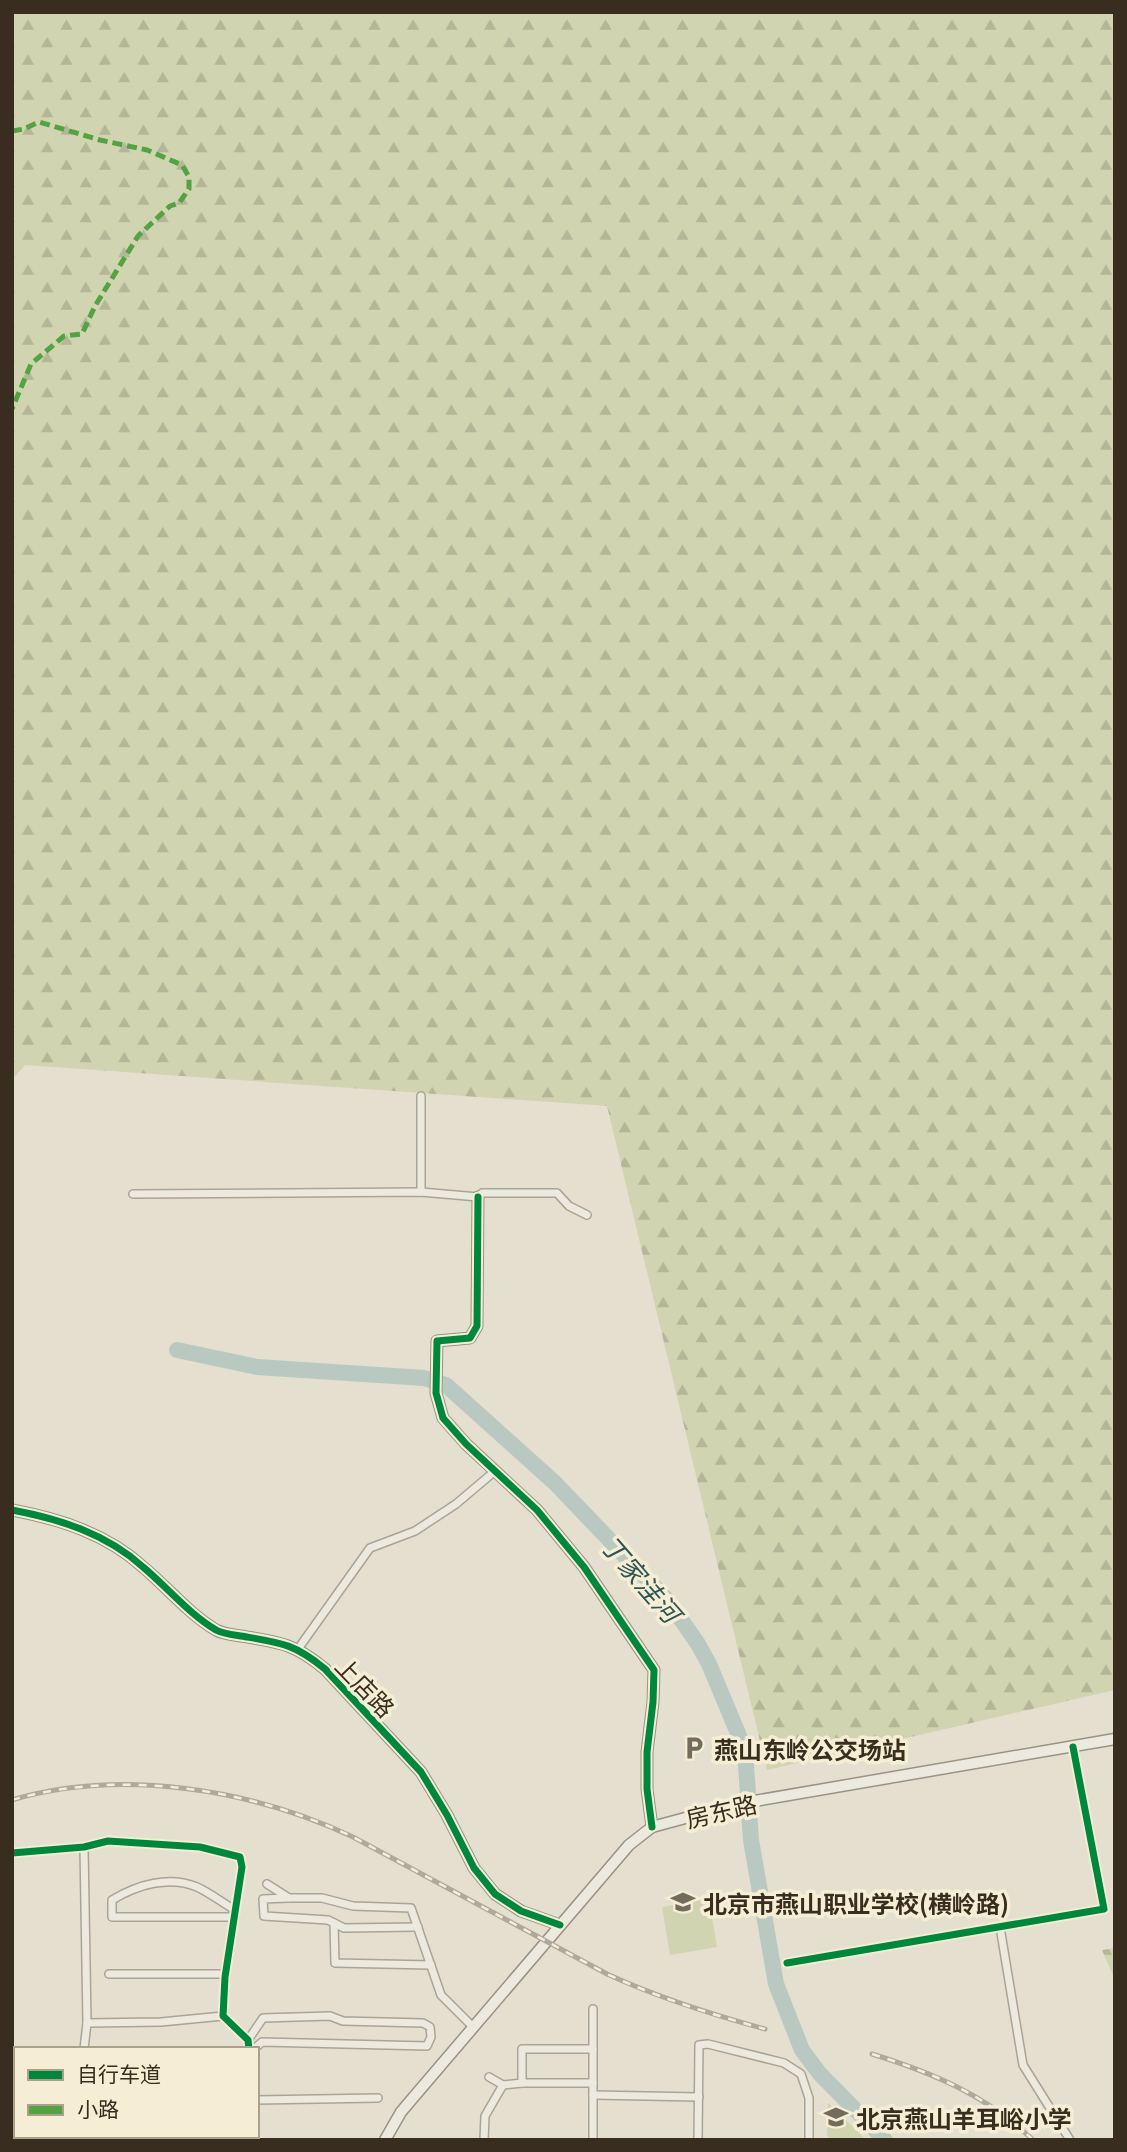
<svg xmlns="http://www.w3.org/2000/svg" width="1127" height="2152" font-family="Georgia,'Noto Sans SC',serif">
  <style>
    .forest { fill: url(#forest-firs) }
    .pitch { fill: #d1d4b1 }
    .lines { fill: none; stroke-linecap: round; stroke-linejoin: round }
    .river { stroke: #b9c9c1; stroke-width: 16 }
    .street-casing { stroke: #a9a496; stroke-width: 10 }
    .secondary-casing { stroke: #999387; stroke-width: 13 }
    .street { stroke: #ece9df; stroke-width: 7 }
    .secondary { stroke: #ece9df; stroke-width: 10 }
    .rail-casing { stroke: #aca99f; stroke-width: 5 }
    .rail { stroke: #f5eed4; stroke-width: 2.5; stroke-dasharray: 8; stroke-linecap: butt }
    .quiet { stroke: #53a441; stroke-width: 5; stroke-dasharray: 10 5; stroke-linecap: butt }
    .cycleway-casing { stroke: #f5eed4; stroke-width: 11 }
    .cycleway { stroke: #00873e; stroke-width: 7 }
    .labels { text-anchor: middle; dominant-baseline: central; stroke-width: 7; stroke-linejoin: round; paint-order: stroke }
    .street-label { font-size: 24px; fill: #382d1f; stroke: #f5eed4 }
    .poi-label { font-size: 24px; font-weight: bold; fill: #382d1f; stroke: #f5eed4; text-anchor: start }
    .water-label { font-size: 26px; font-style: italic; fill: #2f5657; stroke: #f5eed4 }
  </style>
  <defs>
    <pattern id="forest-firs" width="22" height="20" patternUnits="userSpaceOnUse" patternTransform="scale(1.75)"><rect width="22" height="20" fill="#d1d4b1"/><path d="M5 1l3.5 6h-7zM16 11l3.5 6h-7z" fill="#b4b698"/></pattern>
  </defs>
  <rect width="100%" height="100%" fill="#e4dfce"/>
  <g class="forest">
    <polygon points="12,12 1115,12 1115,1690 767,1770 607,1106 25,1065 12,1080"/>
    <polygon points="1115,1948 1115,1980 1102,1950"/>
  </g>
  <g class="pitch">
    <polygon points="709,1899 717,1947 670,1955 662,1907"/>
    <polygon points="828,2103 866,2140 832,2140 827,2136"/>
  </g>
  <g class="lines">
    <polyline class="river" points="177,1350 257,1367 424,1378 446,1385 555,1483 669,1602 698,1644 709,1664 745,1750 751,1840 776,1984 802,2050 820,2074 885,2140"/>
    <g class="street-casing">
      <g id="street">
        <polyline points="421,1096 421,1192"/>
        <polyline points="133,1194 421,1192 478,1197 482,1193 557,1193 569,1206 587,1215"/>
        <polyline points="298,1649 370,1548 415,1531 456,1504 495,1471"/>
        <polyline points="84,1847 87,2023 84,2049"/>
        <polyline points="12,1853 84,1847 108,1841 200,1847 240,1857 242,1867 225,1977 223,2016 248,2040 249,2049"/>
        <polyline points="267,1884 289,1898 322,1898 353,1906 411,1908 441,1995 473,2027"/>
        <polyline points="288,1898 263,1899 264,1916 328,1920 344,1928 418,1927"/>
        <path d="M234,1917H112V1900C137,1885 169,1875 197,1887C210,1893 223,1903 235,1910"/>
        <polyline points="334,1923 335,1963 431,1965"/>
        <polyline points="1000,1927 1023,2065 1070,2140"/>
        <polyline points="787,1963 1104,1909 1073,1747"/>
        <polyline points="109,1974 225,1974"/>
        <polyline points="593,2009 593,2140"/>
        <polyline points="87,2023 161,2022 223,2016"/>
        <polyline points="248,2040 263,2018 330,2016 343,2021 423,2023 430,2027 431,2037 427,2046 262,2042 254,2049"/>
        <polyline points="12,2074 16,2073"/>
        <polyline points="522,2083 593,2083"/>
        <polyline points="503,2085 522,2083 522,2049 593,2049"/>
        <polyline points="593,2095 699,2097"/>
        <polyline points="257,2100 378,2098"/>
        <polyline points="87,2139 250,2138"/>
        <polyline points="484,2140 485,2116 503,2085 489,2077"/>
        <polyline points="698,2140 699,2045 708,2044 784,2063 801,2074 809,2098 809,2140"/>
      </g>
    </g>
    <g class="secondary-casing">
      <g id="secondary">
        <polyline points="478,1197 477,1326 470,1338 437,1341 436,1393 443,1418 466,1444 537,1510 584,1567 654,1670 653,1702 647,1752 647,1789 652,1827"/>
        <path d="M12,1510C60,1519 107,1534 143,1567C167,1587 189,1614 216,1630C225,1635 238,1635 247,1637C283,1643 296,1645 325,1669L421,1772L447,1815L474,1868L495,1894L521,1911L560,1925"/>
        <polyline points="385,2140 401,2112 412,2099 629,1845 652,1827 737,1804 1115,1739"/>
      </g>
    </g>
    <use href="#street" class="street"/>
    <use href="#secondary" class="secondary"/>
    <g class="rail-casing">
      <g id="rail">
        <path d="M12,1800C121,1768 252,1789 353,1837L607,1974C659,1998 710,2014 765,2029"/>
        <path d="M872,2054C933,2073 986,2095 1033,2140"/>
      </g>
    </g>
    <use href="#rail" class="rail"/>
    <polyline class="quiet" points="12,131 24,129 39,122 100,140 147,150 182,165 189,177 189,189 179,203 170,206 138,236 95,306 82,334 64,336 31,364 12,409"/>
    <g class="cycleway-casing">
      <g id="cycleway">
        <polyline points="478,1197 477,1326 470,1338 437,1341 436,1393 443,1418 466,1444 537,1510 584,1567 654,1670 653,1702 647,1752 647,1789 652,1827"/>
        <path d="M12,1510C60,1519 107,1534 143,1567C167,1587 189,1614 216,1630C225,1635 238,1635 247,1637C283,1643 296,1645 325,1669L421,1772L447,1815L474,1868L495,1894L521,1911L560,1925"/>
        <polyline points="12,1853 84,1847 108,1841 200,1847 240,1857 242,1867 225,1977 223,2016 248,2040 249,2049"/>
        <polyline points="787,1963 1104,1909 1073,1747"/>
      </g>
    </g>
    <use href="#cycleway" class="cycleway"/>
  </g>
  <defs>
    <g id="parking-bare" transform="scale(1.89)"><path d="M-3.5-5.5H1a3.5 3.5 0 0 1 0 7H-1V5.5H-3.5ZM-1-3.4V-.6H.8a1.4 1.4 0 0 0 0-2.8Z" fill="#746b5c" stroke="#f5eed4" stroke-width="2.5" paint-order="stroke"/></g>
    <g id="school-bare" transform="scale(1.89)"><path d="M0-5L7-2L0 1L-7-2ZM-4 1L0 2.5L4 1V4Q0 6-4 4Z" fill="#746b5c" stroke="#f5eed4" stroke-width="2.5" paint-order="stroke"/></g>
  </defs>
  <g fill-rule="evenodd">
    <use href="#parking-bare" x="694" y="1748"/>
    <use href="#school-bare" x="683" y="1902"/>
    <use href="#school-bare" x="836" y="2117"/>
  </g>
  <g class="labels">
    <g class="street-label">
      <text transform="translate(366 1686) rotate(46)">上店路</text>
      <text transform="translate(721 1810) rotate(-13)">房东路</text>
    </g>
    <g class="poi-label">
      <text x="714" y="1748">燕山东岭公交场站</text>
      <text x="703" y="1902">北京市燕山职业学校(横岭路)</text>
      <text x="856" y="2117">北京燕山羊耳峪小学</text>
    </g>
    <g class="water-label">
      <text transform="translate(642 1578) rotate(49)">丁家洼河</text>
    </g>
  </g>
  <rect width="1127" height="2152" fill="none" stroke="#382d1f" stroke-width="28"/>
  <rect x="14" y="2047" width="245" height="91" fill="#f5eed4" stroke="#a9a18c" stroke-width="2"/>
  <rect x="28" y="2070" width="35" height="10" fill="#00873e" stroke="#a9a18c" stroke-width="2"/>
  <text x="77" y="2082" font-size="21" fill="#382d1f">自行车道</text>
  <rect x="28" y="2105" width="35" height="10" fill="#53a441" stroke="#a9a18c" stroke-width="2"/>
  <text x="77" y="2117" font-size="21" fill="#382d1f">小路</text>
</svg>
